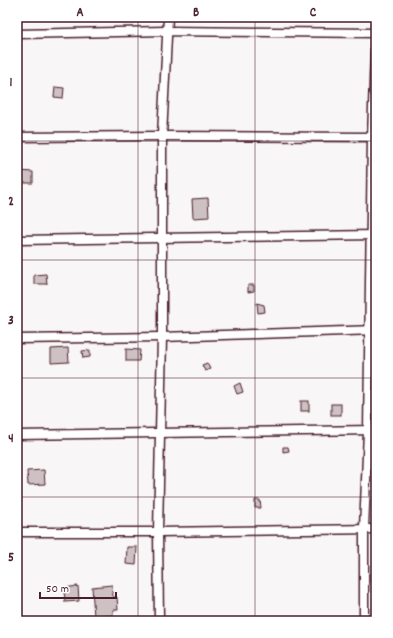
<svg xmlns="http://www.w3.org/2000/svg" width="393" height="638" font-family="Dekko,sans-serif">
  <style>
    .building { fill: #cdc1c4; stroke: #4a1f2b }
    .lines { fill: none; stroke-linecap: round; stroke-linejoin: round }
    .street-casing { stroke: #4a1f2b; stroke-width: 11 }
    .street { stroke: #fff; stroke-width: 8 }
    .grid { fill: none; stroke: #4a1f2b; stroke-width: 1; stroke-opacity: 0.55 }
    .neatline { fill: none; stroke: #4a1f2b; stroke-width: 1.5 }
    .grid-label { font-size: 13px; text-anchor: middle; font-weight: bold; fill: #4a1f2b }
  </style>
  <rect width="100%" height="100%" fill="#f8f6f7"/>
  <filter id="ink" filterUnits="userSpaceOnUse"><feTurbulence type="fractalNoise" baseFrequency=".025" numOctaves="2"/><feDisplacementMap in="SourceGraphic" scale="8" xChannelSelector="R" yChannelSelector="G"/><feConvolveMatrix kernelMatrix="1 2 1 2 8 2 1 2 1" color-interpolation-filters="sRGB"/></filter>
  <g filter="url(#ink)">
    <g class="building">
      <polygon points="55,87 64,88 63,98 54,97"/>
      <polygon points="19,171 33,172 33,183 19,183"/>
      <polygon points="208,198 209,217 193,218 192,199"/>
      <polygon points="46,274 47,284 34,284 34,275"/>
      <polygon points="248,285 254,285 254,291 248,292"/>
      <polygon points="257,303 264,305 265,312 258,313"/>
      <polygon points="68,348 69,362 51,363 51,349"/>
      <polygon points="126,349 140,350 139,361 126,361"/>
      <polygon points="90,350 90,357 83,358 82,351"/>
      <polygon points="207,363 210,369 205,371 202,365"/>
      <polygon points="17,365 20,365 19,378 17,378"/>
      <polygon points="240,383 243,392 237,394 234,386"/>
      <rect x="301" y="401" width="8" height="10"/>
      <rect x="331" y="404" width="10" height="11"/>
      <polygon points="283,447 288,447 289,451 283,452"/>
      <polygon points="44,470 45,484 28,485 27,471"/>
      <polygon points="255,500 260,500 261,508 255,508"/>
      <polygon points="127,547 137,547 136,565 126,564"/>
      <polygon points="112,585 113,597 117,597 118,610 113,610 113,615 94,617 92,587"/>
      <polygon points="78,586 79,601 65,602 64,588"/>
    </g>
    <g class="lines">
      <g class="street-casing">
        <g id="street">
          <polyline points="17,34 166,31 376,33"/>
          <polyline points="17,137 162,136 375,137"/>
          <polyline points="17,240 376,235"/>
          <polyline points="17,339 162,337 376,330"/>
          <polyline points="17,435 376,430"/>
          <polyline points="17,532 158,532 376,529"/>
          <polyline points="159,621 158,532 162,337 162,136 168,17"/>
          <polyline points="364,621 364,529 368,431 372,137 376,17"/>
        </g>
      </g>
      <use href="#street" class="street"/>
    </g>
  </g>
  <path class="grid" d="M138,17V621M255,17V621M17,141H376M17,260H376M17,378H376M17,497H376"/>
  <rect width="393" height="638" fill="none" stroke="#fff" stroke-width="44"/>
  <path d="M40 592v6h76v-6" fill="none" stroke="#4a1f2b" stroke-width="2"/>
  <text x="46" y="592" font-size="12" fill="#4a1f2b" stroke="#ffffff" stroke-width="3" paint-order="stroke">50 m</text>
  <rect x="22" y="22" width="349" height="594" class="neatline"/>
  <g class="grid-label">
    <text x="80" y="16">A</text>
    <text x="196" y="16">B</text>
    <text x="313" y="16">C</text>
    <text x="11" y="86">1</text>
    <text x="11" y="205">2</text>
    <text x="11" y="324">3</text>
    <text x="11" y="442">4</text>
    <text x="11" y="561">5</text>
  </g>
</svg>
